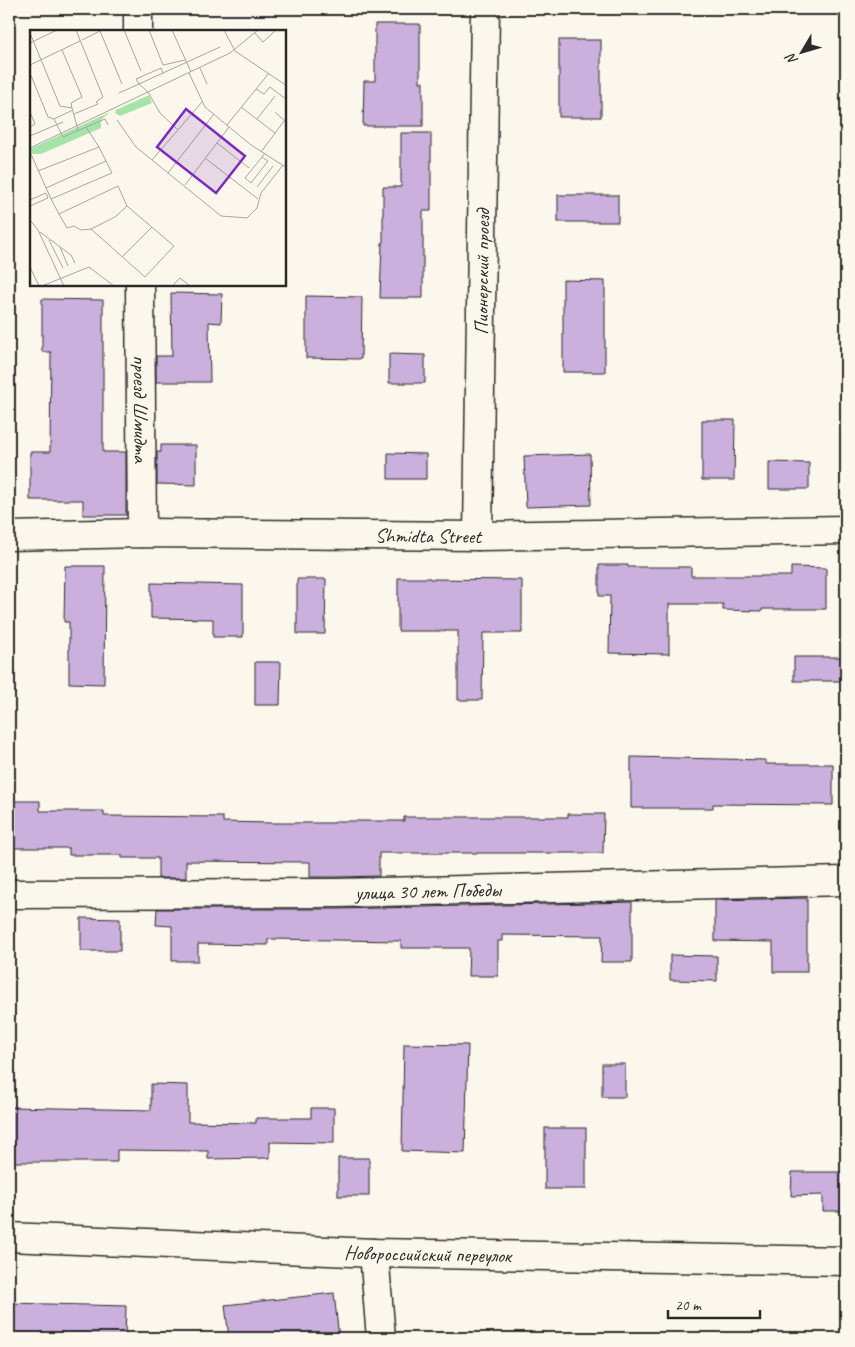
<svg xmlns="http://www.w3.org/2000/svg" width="855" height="1347" font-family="Caveat,sans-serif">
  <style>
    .building { fill: #cbafdd; stroke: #2b2b2b }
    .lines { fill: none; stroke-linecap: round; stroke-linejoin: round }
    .street-casing { stroke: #2b2b2b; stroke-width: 31 }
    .street { stroke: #fbf7ec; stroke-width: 28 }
    .labels { text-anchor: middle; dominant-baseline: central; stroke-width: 5; stroke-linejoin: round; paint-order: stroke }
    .street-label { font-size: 20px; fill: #2b2b2b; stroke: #fbf7ec }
    .inset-road { fill: none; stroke: #a8a59f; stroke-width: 1 }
    .view { fill: #7b2cbf; fill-opacity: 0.15; stroke: #7b2cbf; stroke-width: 2.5 }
    .inset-edge { fill: none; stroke: #2b2b2b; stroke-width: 2.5 }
  </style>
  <rect width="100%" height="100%" fill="#fbf7ec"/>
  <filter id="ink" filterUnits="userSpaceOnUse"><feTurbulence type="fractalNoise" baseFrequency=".02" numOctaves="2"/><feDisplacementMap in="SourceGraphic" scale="10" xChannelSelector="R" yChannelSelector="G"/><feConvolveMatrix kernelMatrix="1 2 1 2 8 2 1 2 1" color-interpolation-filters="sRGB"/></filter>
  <g filter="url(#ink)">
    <g class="building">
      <polygon points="375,24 420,24 420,82 423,82 423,126 363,126 364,81 375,81"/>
      <rect x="559" y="40" width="42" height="77"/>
      <polygon points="401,133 431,133 431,211 423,211 423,298 380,298 382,243 383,243 383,187 401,187"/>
      <rect x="558" y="195" width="60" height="27"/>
      <polygon points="563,280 605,281 605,372 563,372"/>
      <polygon points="171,293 222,294 221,323 209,322 210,382 156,382 156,356 172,356"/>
      <polygon points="306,296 362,297 361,359 306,358"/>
      <polygon points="42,299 103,300 103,452 126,452 126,515 83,515 83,500 30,500 30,452 50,452 51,352 42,352"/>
      <polygon points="389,354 425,355 425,383 389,383"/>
      <polygon points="702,420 735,420 734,480 702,480"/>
      <polygon points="161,445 196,445 196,485 157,484 157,452 161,452"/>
      <polygon points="388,453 426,454 426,479 388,479"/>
      <polygon points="590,454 591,505 526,507 524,456"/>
      <polygon points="769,462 809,463 809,489 769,489"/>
      <polygon points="599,565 628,565 628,567 691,567 691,576 791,576 791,567 826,568 826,609 762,609 762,611 723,610 723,604 669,604 669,654 609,653 610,596 599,596"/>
      <polygon points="65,566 105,566 104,684 69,683 69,622 64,622"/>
      <polygon points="398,578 430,578 430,579 522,580 522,633 483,633 482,700 458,700 458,631 398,631"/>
      <polygon points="297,579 326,579 325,634 297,634"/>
      <polygon points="151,583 243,585 243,637 213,637 213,619 151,618"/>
      <rect x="794" y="657" width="52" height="24"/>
      <polygon points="255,662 281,662 280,705 255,705"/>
      <polygon points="631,757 766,760 766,764 833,764 833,805 713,804 713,808 631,808"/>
      <polygon points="14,801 40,801 40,811 104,811 104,816 223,817 223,822 270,823 335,823 335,821 404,821 404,817 568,817 568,814 604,814 603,853 379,853 379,876 338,877 310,877 310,862 186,861 186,878 158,878 158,858 122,858 122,855 69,855 69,848 14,848"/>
      <polygon points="807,898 807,972 773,972 773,942 715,941 715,900"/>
      <polygon points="632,902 632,962 601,962 602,936 502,935 502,941 498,941 498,976 468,976 469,948 401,948 401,941 268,939 268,945 198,944 198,961 172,961 172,926 156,925 157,909 338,909"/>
      <polygon points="81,918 120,919 120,951 81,951"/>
      <polygon points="670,955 717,956 717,981 670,980"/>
      <polygon points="404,1044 468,1045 465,1153 402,1151"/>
      <rect x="602" y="1064" width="23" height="33"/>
      <polygon points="151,1084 188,1085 188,1122 256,1123 256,1118 311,1118 311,1108 334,1108 334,1143 270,1142 270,1158 208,1159 208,1151 117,1150 117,1162 9,1162 9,1107 151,1110"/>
      <rect x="545" y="1128" width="41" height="61"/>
      <rect x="338" y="1158" width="31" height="38"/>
      <polygon points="792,1172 846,1172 846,1211 823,1211 823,1195 791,1196"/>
      <polygon points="334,1293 339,1338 229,1338 225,1305"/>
      <polygon points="9,1303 126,1306 125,1338 9,1338"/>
    </g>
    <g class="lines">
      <g class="street-casing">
        <g id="street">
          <polyline points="138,9 138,31"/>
          <path id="s1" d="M140,285L142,533"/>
          <path id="s2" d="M9,536L142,533L478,536L846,530"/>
          <path id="s3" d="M478,536L485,9"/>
          <path id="s4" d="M9,894L338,893L846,881"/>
          <path id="s5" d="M9,1237L374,1253L846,1261"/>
          <polyline points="374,1253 381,1338"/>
        </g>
      </g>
      <use href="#street" class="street"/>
    </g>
  </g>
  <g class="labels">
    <g class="street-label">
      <text stroke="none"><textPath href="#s3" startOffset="264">Пионерский проезд</textPath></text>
      <text stroke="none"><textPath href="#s1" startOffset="124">проезд Шмидта</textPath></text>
      <text stroke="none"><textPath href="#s2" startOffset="419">Shmidta Street</textPath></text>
      <text stroke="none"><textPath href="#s4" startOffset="419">улица 30 лет Победы</textPath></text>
      <text stroke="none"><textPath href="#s5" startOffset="419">Новороссийский переулок</textPath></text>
    </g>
  </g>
  <g transform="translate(30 30)">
    <rect width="256" height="256" fill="#fbf7ec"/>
    <path d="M119,65L122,73L90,86L85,83L86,80ZM80,82L71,90V98L11,124H2L0,119Z" fill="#a6e3a9"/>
    <path class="inset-road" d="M94,0L111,41M119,0L133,35L155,30M142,0L161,42M194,0L205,21L257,56M70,1L92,54M0,3L30,76L42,78L48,100M225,3L233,12L246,0M52,10L72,0M0,13L27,0M32,20L52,67L41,73L42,78M0,35L50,11M170,38L177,54M0,43L18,87L24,89M133,43L109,54L118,62L130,83L147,99M159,43L175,77L221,115L257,138M226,59L234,64L240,57L257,70M89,63L109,54L106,49L131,38L133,43L190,17M211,77L245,103M43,80L24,89L33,107L75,89L78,95M0,82L5,94L0,97M245,82L257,93M44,84L68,74L66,72L73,67L46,0M227,89L245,66M87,90L106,117L191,186L217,188L227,178L231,163L253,135M197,95L239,43M56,97L69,117M0,106L33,92M187,113L219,138M0,118L200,23L228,0M0,122L21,169L29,184L37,198L44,196L51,200L61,199L85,187L97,176L88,156L29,184M231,122L254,91M232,127L238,131L221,153L215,148L232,127L235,123M175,128L228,169M122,130L172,72M8,141L69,117L82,143L21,169M138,143L184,84M155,155L199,97M227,157L243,136M16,158L76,131M0,170L16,163L18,168L0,176M0,190L8,200L34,256M61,199L115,247L144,216L97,176M10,202L41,225L45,233M19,210L33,238M30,217L38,236M92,227L122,197M0,237L9,256M12,256L59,237L84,256M142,256L150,248L160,256"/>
    <path class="view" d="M156,79L215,126L186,163L127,117Z"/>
    <rect width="256" height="256" class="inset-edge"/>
  </g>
  <rect width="855" height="1347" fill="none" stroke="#fbf7ec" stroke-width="30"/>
  <rect x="15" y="15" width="825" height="1317" fill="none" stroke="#2b2b2b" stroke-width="2" filter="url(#ink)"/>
  <g transform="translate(802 52) rotate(232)" stroke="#fbf7ec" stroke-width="4" paint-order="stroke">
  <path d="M0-4L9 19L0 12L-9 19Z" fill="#2b2b2b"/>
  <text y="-8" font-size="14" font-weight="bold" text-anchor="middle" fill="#2b2b2b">N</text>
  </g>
  <path d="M668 1310v8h92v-8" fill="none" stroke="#2b2b2b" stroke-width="2.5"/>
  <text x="675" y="1310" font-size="15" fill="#2b2b2b" stroke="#fbf7ec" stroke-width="4" paint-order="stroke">20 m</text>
</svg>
